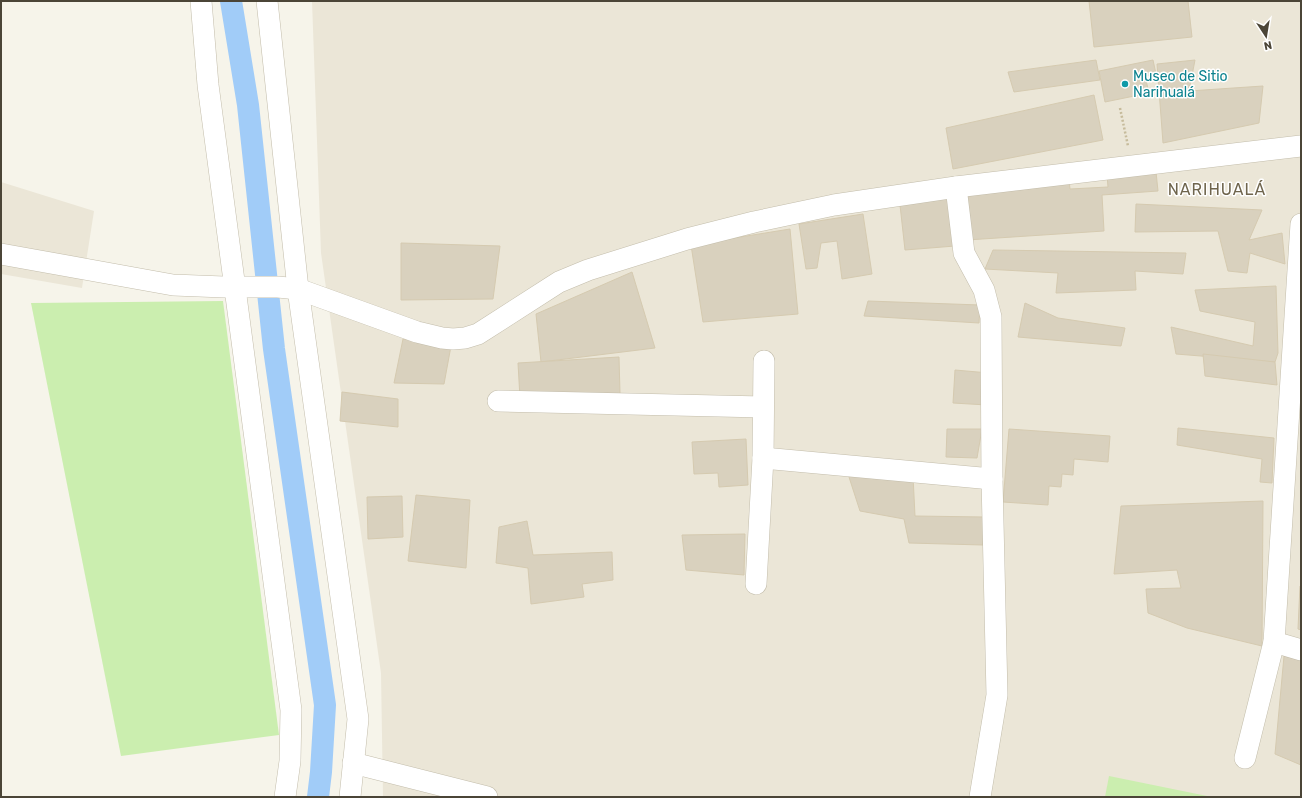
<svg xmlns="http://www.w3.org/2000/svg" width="1302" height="798" font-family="Rubik,sans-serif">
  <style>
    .residential { fill: #ebe6d7 }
    .green { fill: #cbeeaf }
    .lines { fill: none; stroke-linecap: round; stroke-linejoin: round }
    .canal { stroke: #a1ccf8; stroke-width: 22 }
    .building { fill: #d9d1be; stroke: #d5cab0 }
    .minor-casing { stroke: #c3bdab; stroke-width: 22 }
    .path { stroke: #c6bb9b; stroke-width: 2.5; stroke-dasharray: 2 2; stroke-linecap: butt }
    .minor { stroke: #fff; stroke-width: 21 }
    .culture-dot { fill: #0f9aa8; stroke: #fff; stroke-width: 1.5 }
    .labels { text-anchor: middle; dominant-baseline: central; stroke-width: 3; stroke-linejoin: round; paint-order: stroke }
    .culture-label { font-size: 14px; fill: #0d838f; stroke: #fff; text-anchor: start }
    .quarter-label { font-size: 16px; letter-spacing: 1px; fill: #6f654d; stroke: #fff }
  </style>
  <rect width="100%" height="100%" fill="#f6f4ea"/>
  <g class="residential">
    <polygon points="312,1 1301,1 1301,797 383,797 381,673 321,253"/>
    <polygon points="1,182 94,211 82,288 1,274"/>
  </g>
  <g class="green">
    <polygon points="223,301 279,735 121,756 31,303"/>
    <polygon points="1109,776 1212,797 1105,797"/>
  </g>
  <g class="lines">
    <polyline class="canal" points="231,1 248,105 274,349 325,705 321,772 318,797"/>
  </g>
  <g class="building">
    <polygon points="1089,1 1188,1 1192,37 1094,47"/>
    <polygon points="1096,60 1100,80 1014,92 1008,72"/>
    <polygon points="1153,60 1156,74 1145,76 1149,93 1105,102 1099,71"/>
    <polygon points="1195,60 1189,91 1263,86 1259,123 1163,143 1157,64"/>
    <polygon points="1094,95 1103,140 953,169 946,128"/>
    <polygon points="1156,172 1158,191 1102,195 1104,231 967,240 964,188 1069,180 1070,189 1108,187 1107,175"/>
    <polygon points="950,195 955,246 905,250 900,205"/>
    <polygon points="1136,204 1262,210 1249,240 1282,233 1285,264 1250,253 1247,273 1228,271 1218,231 1135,232"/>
    <polygon points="863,214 872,274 842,279 837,241 821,243 817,268 806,269 799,224"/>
    <polygon points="790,229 798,314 703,322 691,245"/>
    <polygon points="401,243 500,246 493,299 401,300"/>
    <polygon points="993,250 1186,253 1183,274 1135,271 1136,290 1056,293 1058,273 985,269"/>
    <polygon points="632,272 655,348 541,362 536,314"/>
    <polygon points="1276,286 1278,353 1275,362 1176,354 1171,327 1253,346 1255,322 1200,311 1195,290"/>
    <polygon points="868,301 980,305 979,323 864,316"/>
    <polygon points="1025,303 1058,318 1125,328 1121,346 1018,337"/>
    <polygon points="403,339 451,346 444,384 394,383"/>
    <polygon points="1203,354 1275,362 1277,385 1205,376"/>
    <polygon points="619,357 620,394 520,398 518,363"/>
    <polygon points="955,370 989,373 987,405 953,403"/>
    <polygon points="342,392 398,399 398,427 340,421"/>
    <polygon points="1178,428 1274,438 1272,483 1260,482 1262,459 1177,445"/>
    <polygon points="947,429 982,429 977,458 946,457"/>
    <polygon points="1009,429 1110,436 1108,462 1074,459 1073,475 1062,474 1061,487 1049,486 1048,505 1003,502"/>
    <polygon points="746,439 748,485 719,487 718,473 694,474 692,442"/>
    <polygon points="848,474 913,476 915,516 984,517 983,545 909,543 904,519 860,511"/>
    <polygon points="416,495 470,500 466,568 408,561"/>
    <polygon points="402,496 403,537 368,539 367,497"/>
    <polygon points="1263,501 1262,646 1187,628 1148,613 1146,589 1181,588 1177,570 1114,574 1121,506"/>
    <polygon points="527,521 533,555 612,552 613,580 582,584 584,597 531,604 528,568 496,563 499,527"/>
    <polygon points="745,534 744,575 686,570 682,535"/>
    <polygon points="1300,586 1301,586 1301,630 1298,629"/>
    <polygon points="1284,656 1301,660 1301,765 1275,754"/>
  </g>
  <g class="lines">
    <g class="minor-casing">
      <g id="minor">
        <polyline points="201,1 208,85 291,710 290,761 285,797"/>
        <polyline points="267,1 298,289 358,719 350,797"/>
        <polyline points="956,187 964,253 984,290 991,317 992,479 997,695 980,797"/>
        <polyline points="1,254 173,285 224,287 278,287 298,289 417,332 442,338 453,339 465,338 478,334 559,282 588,270 687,239 754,222 834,205 956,187 1301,146"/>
        <polyline points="498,401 763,407"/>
        <polyline points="763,458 992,479"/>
        <polyline points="756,584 763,458 764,361"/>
        <polyline points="1274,642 1301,650"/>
        <polyline points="1245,758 1274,642 1301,224"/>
        <polyline points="353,763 487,797"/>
      </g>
    </g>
    <polyline class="path" points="1120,108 1128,146"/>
    <use href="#minor" class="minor"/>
  </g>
  <circle class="culture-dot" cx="1125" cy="84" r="4"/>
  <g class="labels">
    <g class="culture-label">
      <text x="1133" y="76">Museo de Sitio<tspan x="1133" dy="16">Narihualá</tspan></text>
    </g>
    <g class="quarter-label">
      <text x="1217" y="189">NARIHUALÁ</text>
    </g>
  </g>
  <rect width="1302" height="798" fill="none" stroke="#4b4537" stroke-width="4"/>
  <g transform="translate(1266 36) rotate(168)" stroke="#ffffff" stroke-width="3" paint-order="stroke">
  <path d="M0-3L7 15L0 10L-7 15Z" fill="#4b4537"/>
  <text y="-6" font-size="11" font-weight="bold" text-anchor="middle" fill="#4b4537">N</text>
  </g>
</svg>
